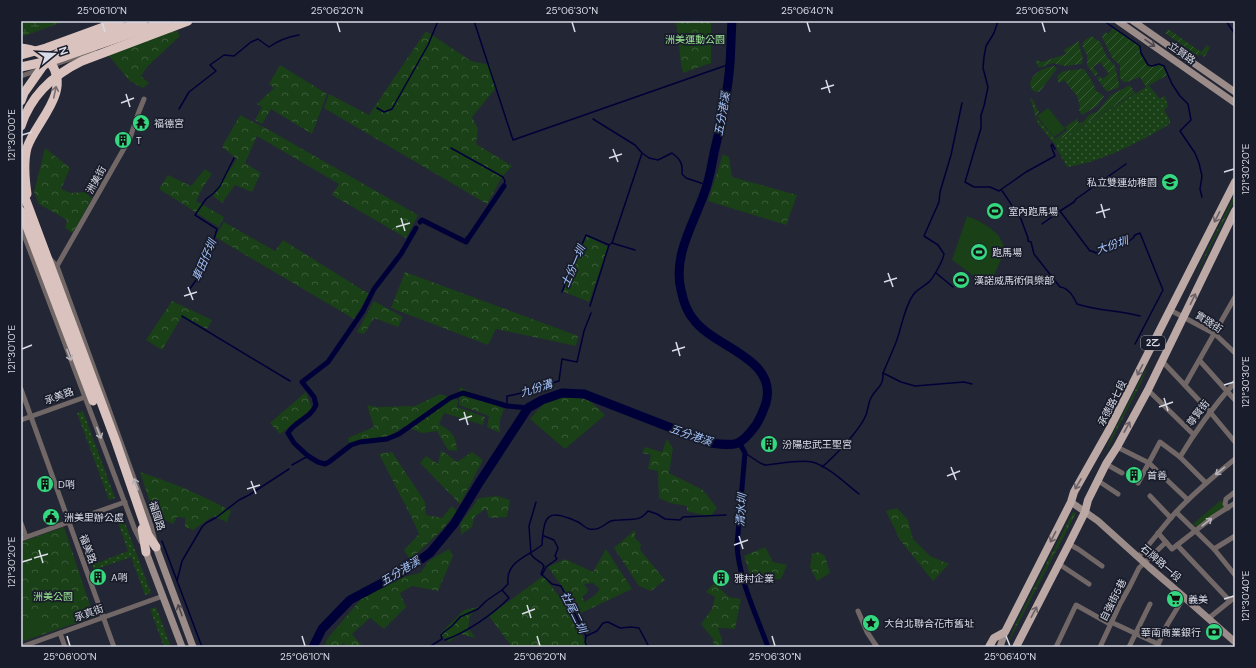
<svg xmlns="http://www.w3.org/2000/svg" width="1256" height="668" font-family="'DM Sans','Noto Sans TC',sans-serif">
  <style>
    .grass { fill: url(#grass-dots) }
    .forest { fill: url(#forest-crowns); fill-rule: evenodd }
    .wetland { fill: url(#wetland-marsh) }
    .garden { fill: url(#garden-furrows) }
    .pitch { fill: #1a4017 }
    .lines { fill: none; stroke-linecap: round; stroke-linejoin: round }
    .stream { stroke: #000038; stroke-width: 1.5 }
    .canal { stroke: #000038; stroke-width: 5 }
    .river { stroke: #000038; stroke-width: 9 }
    .street { stroke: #716766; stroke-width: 5 }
    .secondary { stroke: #9b8c8a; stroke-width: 7 }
    .primary { stroke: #bca8a5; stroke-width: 8 }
    .highway { stroke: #dac2be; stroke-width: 9 }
    .oneway { stroke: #4d4950 }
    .oneway2 { stroke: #7a6f74 }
    .oneway3 { stroke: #6a6268 }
    .oneway4 { stroke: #b5b3b9 }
    .ticks { fill: none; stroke: #d9dce6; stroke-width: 1.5 }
    .labels { text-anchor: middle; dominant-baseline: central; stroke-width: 3.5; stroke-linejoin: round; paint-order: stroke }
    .shield { fill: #191c2a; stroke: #9fa2ae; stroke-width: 1 }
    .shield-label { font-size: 9px; font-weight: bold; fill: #d9dce6 }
    .park-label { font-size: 10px; fill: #9cea94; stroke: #191c2a }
    .street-label { font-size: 10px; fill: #d9dce6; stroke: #191c2a }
    .poi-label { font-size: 10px; fill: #d9dce6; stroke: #191c2a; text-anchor: start }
    .water-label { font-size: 11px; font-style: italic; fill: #a4c3f9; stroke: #191c2a }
    .neatline { fill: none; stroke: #d9dce6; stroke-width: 1.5 }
    .ticks-label { font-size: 10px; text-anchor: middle; fill: #d9dce6 }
  </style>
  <defs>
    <pattern id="grass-dots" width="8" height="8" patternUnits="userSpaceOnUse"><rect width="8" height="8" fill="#1a4017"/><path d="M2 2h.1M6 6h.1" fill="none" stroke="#3b5b39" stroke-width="1.8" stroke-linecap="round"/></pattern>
    <pattern id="forest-crowns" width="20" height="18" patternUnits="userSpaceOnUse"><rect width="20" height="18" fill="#1a4017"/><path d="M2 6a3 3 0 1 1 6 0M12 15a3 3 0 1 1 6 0" fill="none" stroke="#3b5b39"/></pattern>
    <pattern id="wetland-marsh" width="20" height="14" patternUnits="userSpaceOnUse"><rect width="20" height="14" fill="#1a4017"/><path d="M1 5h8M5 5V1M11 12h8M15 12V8" fill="none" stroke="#3b5b39"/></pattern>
    <pattern id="garden-furrows" width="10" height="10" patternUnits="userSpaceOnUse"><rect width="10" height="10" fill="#1a4017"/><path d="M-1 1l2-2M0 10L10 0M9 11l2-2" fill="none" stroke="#3b5b39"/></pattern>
  </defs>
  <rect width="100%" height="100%" fill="#232634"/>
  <g class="grass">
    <path d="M1148,86L1150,87L1160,99L1165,96L1168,107L1164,110L1170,120V124C1137,143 1104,161 1067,167L1054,143Z"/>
    <polygon points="83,411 115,498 109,500 77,413"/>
    <polygon points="121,512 151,593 145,595 131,557 94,570 92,565 128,551 115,514"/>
    <polygon points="156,607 171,647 164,647 150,609"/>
  </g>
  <g class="forest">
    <path d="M675,21H711V63L683,73C678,56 681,38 675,21Z"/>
    <polygon points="176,30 180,36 147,67 141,76 149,83 143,88 130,81 108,55"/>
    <polygon points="426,31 471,61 490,65 496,88 472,117 478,129 476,144 512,166 502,177 487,204 324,108 329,94 369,115"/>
    <polygon points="280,65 327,94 312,134 271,109 262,124 255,120 262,107 257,104 274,88 269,84"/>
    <polygon points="240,115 261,126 259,131 262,126 418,215 406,238 332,195 339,184 257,136 245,163 261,173 252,192 235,185 222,203 212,195 237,159 222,147"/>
    <polygon points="45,148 70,168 61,189 71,193 85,192 92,198 73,233 65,228 67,220 39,204 34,192"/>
    <polygon points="723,154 729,157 732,177 797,195 786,225 708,201"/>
    <polygon points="205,169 212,174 203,187 196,201 224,217 219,227 159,189 168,175 191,186"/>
    <polygon points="1235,194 1235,199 1195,277 1207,250"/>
    <polygon points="224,222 275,251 283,240 369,294 354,319 215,237"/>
    <polygon points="587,236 608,247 589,302 562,291"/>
    <polygon points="405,272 578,336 576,346 496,329 488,345 391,308"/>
    <polygon points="172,301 212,320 207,329 182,316 162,350 146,340"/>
    <polygon points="374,301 403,317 398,327 374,318 364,334 357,332"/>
    <polygon points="1150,361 1142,381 1104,455 1111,437"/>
    <polygon points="460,387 504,409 500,420 500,433 487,427 489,416 459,405"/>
    <polygon points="306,392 312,409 280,434 270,423"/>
    <path d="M440,394L458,400L457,407L485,417L483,425L444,413L439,424C452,432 456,435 457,451L448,450L437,431L422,433L405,426L391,435L349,444L348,438L374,427L367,405L377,407L415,406Z"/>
    <polygon points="572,395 589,400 605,415 565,449 530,419 546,401"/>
    <polygon points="667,439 673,448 669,473 703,490 717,508 710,517 687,511 687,506 670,503 659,498 658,471 648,469 651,455 642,453 645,447 662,452"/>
    <polygon points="441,450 457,462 472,452 483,460 460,504 420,463 426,456 438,464"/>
    <polygon points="392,452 425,502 426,515 442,518 452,506 457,511 442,530 410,560 404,550 419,534 411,516 379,454"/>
    <path d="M140,472C171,482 202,495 231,511L227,522L213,516L193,530L185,527V518L177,517L173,524L154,515Z"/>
    <polygon points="497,496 510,500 507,517 489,518 486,509 475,516 472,527 461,535 460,524 479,498"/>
    <polygon points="1221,500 1225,508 1197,527 1193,524"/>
    <polygon points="897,508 908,520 913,539 930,556 949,564 933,581 900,540 886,511"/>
    <polygon points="1073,512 1076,513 1006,647 1016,623"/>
    <polygon points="64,527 94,617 21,642 21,542"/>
    <polygon points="635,530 635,538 641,544 640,550 665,580 651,591 639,586 614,548"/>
    <polygon points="765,547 773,562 787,565 781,579 752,580 744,556"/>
    <polygon points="449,549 453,556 438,591 412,586 400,593 406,607 384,629 370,618 352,634 363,647 347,647 343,643 340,647 324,647 328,638 361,599 391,580 420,573 430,560"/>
    <path d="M606,549L632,589L581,613L548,567L565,559L593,572ZM593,583L600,589L595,595L585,602L582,597L587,593L588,589L584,584Z"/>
    <polygon points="819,552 825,556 830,573 817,581 810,567 812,554"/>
    <polygon points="543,576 568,607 588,647 512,647 489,616"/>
    <polygon points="714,583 729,597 741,599 735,629 718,628 722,639 722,647 714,647 713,639 701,624 712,609 715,597 706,592"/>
    <polygon points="478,607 470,616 468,628 476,638 460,634 449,642 440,634 464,610"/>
  </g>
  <polygon class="wetland" points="21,21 65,21 24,36 21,35"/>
  <g class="garden">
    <polygon points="1113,28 1139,46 1140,53 1148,66 1152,67 1159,64 1163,66 1167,75 1146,87 1140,77 1127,82 1123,82 1120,78 1120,65 1113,59 1102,37 1105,32 1108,34"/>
    <polygon points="1168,29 1201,52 1207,45 1210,48 1204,57 1200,54 1198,56 1165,33"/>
    <path d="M1091,36L1100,42L1107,57L1115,66L1119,84V86C1115,91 1111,89 1107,92L1097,78L1100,76L1102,79L1109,74L1100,62L1093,67L1098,74L1095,76L1087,65V55L1082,46L1084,41Z"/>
    <path d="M1079,41C1078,49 1085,55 1082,63L1081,64L1065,66L1053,63L1039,68L1035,60L1042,62L1066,54L1064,50Z"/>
    <path d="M1054,66L1057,69L1056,70L1040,91L1038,92L1033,91L1030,85C1031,74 1044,67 1054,66Z"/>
    <path d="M1081,69H1084C1089,77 1093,82 1096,91L1104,96L1097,106L1082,115L1079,110L1080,106L1077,96L1064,80L1059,83C1057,80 1057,78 1058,75L1064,71Z"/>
    <polygon points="1130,85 1135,93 1054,143 1038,124 1030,98 1034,101 1035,105 1039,112 1036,117 1055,139 1067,130 1065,127 1078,118 1078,123 1083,122 1090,114 1097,112 1111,95"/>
  </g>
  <g class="pitch">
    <polygon points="1048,108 1065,129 1054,137 1037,116"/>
    <path d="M967,216C982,222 1005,233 1004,252L989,287L952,260Z"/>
    <polygon points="42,617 47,630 24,639 21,631 21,624"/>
  </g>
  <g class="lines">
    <g class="stream">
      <polyline points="474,21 513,140 730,64"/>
      <polyline points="998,21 994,33 986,46 984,57 983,68 988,87 984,106 981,115 981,128 965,182 974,187 990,187 999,191 1026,172 1055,156 1051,146 1052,144 1055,149"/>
      <polyline points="1104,21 1140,46 1141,53 1148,65 1152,66 1159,64 1164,66 1172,84 1180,96 1188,104 1191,120 1180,131 1195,153 1199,163 1202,176 1200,189 1202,197"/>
      <polyline points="1226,21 1235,34"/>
      <polyline points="377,108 384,112 392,109 428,45 438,21"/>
      <path d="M179,109L189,92L216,71L210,65L224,55L234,56L251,42L258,39L269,47C279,40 287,37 299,35"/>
      <path d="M593,119L635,145L642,153L649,158L658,160L672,153C680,159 683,163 682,174L686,178L707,185"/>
      <polyline points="451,148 503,177 505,181 504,186"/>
      <polyline points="1126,164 1076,199 1074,202 1060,211 1090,251 1092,251 1096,253 1120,242 1128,242 1133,238 1135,235 1140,233 1163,290 1135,344"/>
      <path d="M1001,190L1003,192L1021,219L1028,238V241L1031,242L1034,254L1060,287C1069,288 1073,296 1077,304C1097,311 1119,310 1140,316"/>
      <polyline points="1042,224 1060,211"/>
      <polyline points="466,237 469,241"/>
      <polyline points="612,243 635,250"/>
      <polyline points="936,273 953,287"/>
      <polyline points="189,290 199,276 201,268 199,267 200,263 214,239 217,229 195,215 206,199 214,193 220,186 234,158"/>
      <polyline points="562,292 586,235 609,245"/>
      <polyline points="590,306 609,245 612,243 642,153"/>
      <polyline points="182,316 290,381"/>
      <path d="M883,373C887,364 891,354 895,345C902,328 903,310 913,295C917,289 925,286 930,281C934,276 943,261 944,254L938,245L924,236L939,202L940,192L951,155L962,103"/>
      <path d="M507,406V396C524,394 541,386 559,381L562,359L577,362L584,331L591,313"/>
      <path d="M745,453L760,463L765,465C778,464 800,459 812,462C828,466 846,484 859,494"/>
      <polyline points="292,465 308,456"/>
      <path d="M822,467C835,456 860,430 866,415C868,410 868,405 870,400C874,389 884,388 883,373L901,382L915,386L964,382L972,384"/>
      <path d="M536,502L529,526L531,554C534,560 541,561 544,566L541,574L552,584L561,586L586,636L585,642L587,647"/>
      <polyline points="162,541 202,647"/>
      <path d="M532,552L542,545C544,513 548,509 578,522C582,524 585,528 589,529C600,531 604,524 611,521C614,520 618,520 620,520C633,518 638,523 648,511L657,514L665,519L680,520L683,517L726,515"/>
      <polyline points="542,575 546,567 557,559 555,556 558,548 554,540 544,536"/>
      <polyline points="177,581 182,561 202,527 206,523 217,517 239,500 249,495 289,469"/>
      <polyline points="586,636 597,631 603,623 608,622 620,628 631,627 639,628 649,647"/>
      <path d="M445,640C467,632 492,615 509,598L502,590"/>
      <path d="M429,647L442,639L441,635L444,632L452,626L460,617L478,609L486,601L502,590L508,584C506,567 517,561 530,553"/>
    </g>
    <g class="canal">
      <polyline points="420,222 422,220 466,242 504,186"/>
      <path d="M416,228L401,254L374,289L363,311L328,362L302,382L314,397L316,405C310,419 296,420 288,433L294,443L308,456L318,462L325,464L329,462L351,445L360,442L387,439L399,434L450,398L463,393L507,406L528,408"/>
      <path d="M739,442L745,453L737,545C739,580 756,614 768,647"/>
    </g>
    <path class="river" d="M313,647L322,629L350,600L399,574L430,553L454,524L479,483L528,408L542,400L562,393L584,394L710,443C736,446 740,447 756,425C761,417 763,412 766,403C778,358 715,348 694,320C687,312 683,300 681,290C672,253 697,219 707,185C710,175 712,164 714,153C721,124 728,93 730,63C731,49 731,35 732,21"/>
    <g class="street">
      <polyline points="50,66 94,51"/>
      <polyline points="21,76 39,70"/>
      <polyline points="21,145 25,153"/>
      <polyline points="21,227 135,530 141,542"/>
      <polyline points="50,259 57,266 151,525 155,541"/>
      <polyline points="57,266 130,138 138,114 144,99"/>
      <polyline points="1170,310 1215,334 1235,353"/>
      <polyline points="1162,361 1210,412 1235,442"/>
      <polyline points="1200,361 1235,400"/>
      <polyline points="1185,385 1235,297"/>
      <polyline points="21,389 114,647"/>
      <polyline points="1148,390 1193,434"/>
      <polyline points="21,420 88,396"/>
      <polyline points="1117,447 1149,463 1188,500"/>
      <path d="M1180,457C1196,430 1214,406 1235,382"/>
      <polyline points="1106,464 1122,473"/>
      <polyline points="1097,480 1118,494"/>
      <polyline points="1138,483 1160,442 1180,457 1206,483"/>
      <polyline points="1150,496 1171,518"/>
      <polyline points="1228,508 1225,504 1226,499 1235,492"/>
      <polyline points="1176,512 1214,549 1235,575"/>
      <polyline points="21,523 26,537"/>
      <polyline points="1158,533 1172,549 1213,517 1235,503"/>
      <polyline points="21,539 125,502"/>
      <polyline points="1069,544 1078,549 1102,566"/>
      <polyline points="1177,545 1230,601"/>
      <polyline points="1214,549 1235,536"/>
      <path d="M1138,557C1152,542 1163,526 1177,511C1195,492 1214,476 1235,459"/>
      <polyline points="1059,564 1089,584"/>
      <polyline points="858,611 867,632 877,647"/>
      <polyline points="1209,618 1235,597"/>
      <polyline points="1111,622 1158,644"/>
      <polyline points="60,633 65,647"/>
      <polyline points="21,647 163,596"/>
      <polyline points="1056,647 1076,605 1110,624"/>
      <polyline points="1100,647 1120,604 1130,586 1139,568 1166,542"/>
      <polyline points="1129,647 1150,604"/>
      <polyline points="1157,647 1167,625 1184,597"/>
    </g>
    <g class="secondary">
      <polyline points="1118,21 1235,103"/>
      <polyline points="1133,21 1235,92"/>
      <polyline points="1071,502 1098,521 1149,567 1184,597 1235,642"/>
      <polyline points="156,547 193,647"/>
      <polyline points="146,552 182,647"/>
      <polyline points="1000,647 1005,632"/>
    </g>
    <g class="primary">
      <polyline points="989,647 994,638 1005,632 1071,502 1074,492 1109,430 1235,182"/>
      <polyline points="1016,647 1069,544 1085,512 1088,500 1106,464 1117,447 1148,390 1235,211"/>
    </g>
    <g class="highway">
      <path d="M21,48C33,49 43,53 50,62C73,92 35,122 27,148C23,163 25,180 27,194"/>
      <polyline points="21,55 46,48 120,21"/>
      <polyline points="21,67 57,59 167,21"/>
      <polyline points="21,101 24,93 43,66 61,51 143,21"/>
      <path d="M21,126C31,95 53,75 82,61L188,21"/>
      <polyline points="21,187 116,442 148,535 156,547"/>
      <polyline points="21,211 93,401"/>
      <polyline points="142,529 146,552"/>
    </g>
  </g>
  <defs><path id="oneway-shaft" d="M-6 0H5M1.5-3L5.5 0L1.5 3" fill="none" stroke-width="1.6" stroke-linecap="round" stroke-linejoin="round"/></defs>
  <g class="oneway">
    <use href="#oneway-shaft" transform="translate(1150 43) rotate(35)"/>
    <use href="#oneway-shaft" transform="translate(180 610) rotate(-110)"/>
  </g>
  <use class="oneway2" href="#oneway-shaft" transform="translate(55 92) rotate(-78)"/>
  <g class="oneway3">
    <use href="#oneway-shaft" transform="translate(1217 217) rotate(117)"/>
    <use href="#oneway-shaft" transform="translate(1193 299) rotate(-64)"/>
    <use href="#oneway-shaft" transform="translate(1140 370) rotate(117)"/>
    <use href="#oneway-shaft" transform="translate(1127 427) rotate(-61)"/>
    <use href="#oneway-shaft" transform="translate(1078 484) rotate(120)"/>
    <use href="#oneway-shaft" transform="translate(1053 537) rotate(117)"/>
    <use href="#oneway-shaft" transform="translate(1034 612) rotate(-62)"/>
  </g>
  <g class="oneway4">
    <use href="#oneway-shaft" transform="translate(69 355) rotate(69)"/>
    <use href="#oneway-shaft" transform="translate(99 433) rotate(69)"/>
    <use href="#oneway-shaft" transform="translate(1220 471) rotate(141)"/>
    <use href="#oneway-shaft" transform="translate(136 484) rotate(-110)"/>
    <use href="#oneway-shaft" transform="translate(1207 522) rotate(-38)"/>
  </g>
  <path class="ticks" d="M102,22L105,32M337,22L340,32M572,22L575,32M807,22L810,32M1042,22L1045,32M826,80L830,93M821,89L834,85M126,94L130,107M121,103L134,98M22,135L32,132M613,149L618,162M609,158L622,154M1224,172L1234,169M1101,204L1105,218M1096,213L1110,209M401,218L405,231M396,227L410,223M888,273L893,287M884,282L897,278M188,287L193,300M184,296L197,292M676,342L680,356M22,349L32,345M672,351L685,347M1224,385L1234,382M1164,398L1168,411M1159,407L1173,402M464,412L468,425M459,420L472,416M951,467L956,480M947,476L960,471M251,481L256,494M247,489L260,485M739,536L743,549M734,545L748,540M39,550L43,563M34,558L48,554M22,562L32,559M1224,599L1234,596M527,605L531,618M522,614L535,609M67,636L70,646M302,636L305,646M537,636L540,646M772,636L775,646M1006,636L1010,646"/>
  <defs>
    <g id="temple-disc" transform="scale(0.9)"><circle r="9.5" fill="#35d881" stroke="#191c2a"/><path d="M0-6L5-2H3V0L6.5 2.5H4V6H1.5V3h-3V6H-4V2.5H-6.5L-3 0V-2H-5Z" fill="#111"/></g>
    <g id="building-disc" transform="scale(0.9)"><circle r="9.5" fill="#35d881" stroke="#191c2a"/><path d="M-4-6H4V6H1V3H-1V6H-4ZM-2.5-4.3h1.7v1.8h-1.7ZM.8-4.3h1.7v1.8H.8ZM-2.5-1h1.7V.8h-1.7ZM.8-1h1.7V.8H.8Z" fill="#111"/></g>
    <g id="school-disc" transform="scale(0.9)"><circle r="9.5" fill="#35d881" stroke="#191c2a"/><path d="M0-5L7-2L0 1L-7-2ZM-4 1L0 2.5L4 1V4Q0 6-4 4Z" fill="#111"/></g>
    <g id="stadium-disc" transform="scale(0.9)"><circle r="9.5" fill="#35d881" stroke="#191c2a"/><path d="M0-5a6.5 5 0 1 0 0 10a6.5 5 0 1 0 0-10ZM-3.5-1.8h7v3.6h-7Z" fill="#111"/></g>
    <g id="civic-disc" transform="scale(0.9)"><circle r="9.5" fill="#35d881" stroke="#191c2a"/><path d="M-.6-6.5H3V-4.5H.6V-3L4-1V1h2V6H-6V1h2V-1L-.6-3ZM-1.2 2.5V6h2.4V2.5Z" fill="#111"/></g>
    <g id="supermarket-disc" transform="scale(0.9)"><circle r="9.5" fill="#35d881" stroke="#191c2a"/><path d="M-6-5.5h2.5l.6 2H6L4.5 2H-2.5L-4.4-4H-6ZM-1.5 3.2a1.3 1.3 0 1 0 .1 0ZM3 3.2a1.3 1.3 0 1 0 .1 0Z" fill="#111"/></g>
    <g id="sight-disc" transform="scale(0.9)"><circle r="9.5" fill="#35d881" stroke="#191c2a"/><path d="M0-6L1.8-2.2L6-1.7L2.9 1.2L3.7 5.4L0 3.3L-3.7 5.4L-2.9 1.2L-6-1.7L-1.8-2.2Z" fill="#111"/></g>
    <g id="bank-disc" transform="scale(0.9)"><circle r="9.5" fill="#35d881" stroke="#191c2a"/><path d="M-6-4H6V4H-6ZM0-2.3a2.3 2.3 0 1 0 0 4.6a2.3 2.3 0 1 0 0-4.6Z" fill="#111"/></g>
  </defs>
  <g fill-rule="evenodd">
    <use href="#temple-disc" x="141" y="123"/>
    <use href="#building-disc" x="123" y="140"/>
    <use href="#school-disc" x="1170" y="182"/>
    <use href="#stadium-disc" x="995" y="211"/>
    <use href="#stadium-disc" x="979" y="252"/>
    <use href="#stadium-disc" x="961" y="280"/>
    <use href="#building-disc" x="769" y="444"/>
    <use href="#building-disc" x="1134" y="475"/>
    <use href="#building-disc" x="45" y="484"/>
    <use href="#civic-disc" x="51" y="517"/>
    <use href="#building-disc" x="98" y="577"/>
    <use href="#building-disc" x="721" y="578"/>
    <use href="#supermarket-disc" x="1175" y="599"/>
    <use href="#sight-disc" x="871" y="623"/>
    <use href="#bank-disc" x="1214" y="632"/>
  </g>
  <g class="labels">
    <rect class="shield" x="1141" y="336" width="24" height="14" rx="3"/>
    <g class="shield-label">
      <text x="1153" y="343">2乙</text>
    </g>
    <g class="park-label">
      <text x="695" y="39">洲美運動公園</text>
      <text x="53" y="596">洲美公園</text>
    </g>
    <g class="street-label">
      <text transform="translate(1182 53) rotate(35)">立賢路</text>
      <text transform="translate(96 180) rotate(-61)">洲美街</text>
      <text transform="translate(1209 322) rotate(33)">實踐街</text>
      <text transform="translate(59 396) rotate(-20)">承美路</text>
      <text transform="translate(1112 403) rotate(-63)">承德路七段</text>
      <text transform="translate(1198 413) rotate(-52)">尊賢街</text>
      <text transform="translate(157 516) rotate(72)">福國路</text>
      <text transform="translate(88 549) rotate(70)">福美路</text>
      <text transform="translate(1161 563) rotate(41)">石牌路一段</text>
      <text transform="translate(1113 600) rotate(-63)">自強街5巷</text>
      <text transform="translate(89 613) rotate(-20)">承真街</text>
    </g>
    <g class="poi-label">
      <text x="154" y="123">福德宮</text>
      <text x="136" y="140">T</text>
      <text x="1157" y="182" text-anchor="end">私立雙連幼稚園</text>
      <text x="1008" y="211">室內跑馬場</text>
      <text x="992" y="252">跑馬場</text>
      <text x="974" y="280">漢諾威馬術俱樂部</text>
      <text x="782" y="444">汾陽忠武王聖宮</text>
      <text x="1147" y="475">首善</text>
      <text x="58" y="484">D哨</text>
      <text x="64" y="517">洲美里辦公處</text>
      <text x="111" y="577">A哨</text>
      <text x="734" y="578">雅村企業</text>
      <text x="1188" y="599">義美</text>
      <text x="884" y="623">大台北聯合花市舊址</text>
      <text x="1201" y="632" text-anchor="end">華南商業銀行</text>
    </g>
    <g class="water-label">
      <text transform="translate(722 114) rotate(-80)">五分港溪</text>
      <text transform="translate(1112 245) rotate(-18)">大份圳</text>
      <text transform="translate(204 260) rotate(-67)">車田仔圳</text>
      <text transform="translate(573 266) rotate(-67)">土份一圳</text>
      <text transform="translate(536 388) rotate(-17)">九份溝</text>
      <text transform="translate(691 435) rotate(19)">五分港溪</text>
      <text transform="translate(741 510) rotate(-86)">清水圳</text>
      <text transform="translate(400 571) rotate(-31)">五分港溪</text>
      <text transform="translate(574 612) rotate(64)">社尾二圳</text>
    </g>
  </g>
  <rect width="1256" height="668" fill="none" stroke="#191c2a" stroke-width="44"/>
  <g transform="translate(54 54) rotate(72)" stroke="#191c2a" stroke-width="3" paint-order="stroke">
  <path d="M0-3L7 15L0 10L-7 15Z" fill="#d9dce6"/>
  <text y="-6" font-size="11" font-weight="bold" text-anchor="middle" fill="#d9dce6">N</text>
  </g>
  <rect x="22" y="22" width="1212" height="624" class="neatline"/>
  <g class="ticks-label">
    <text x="102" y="14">25°06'10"N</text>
    <text x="337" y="14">25°06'20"N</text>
    <text x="572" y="14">25°06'30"N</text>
    <text x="807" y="14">25°06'40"N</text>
    <text x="1042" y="14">25°06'50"N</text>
    <text transform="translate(11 135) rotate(-90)" y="4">121°30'00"E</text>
    <text transform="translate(1245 169) rotate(-90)" y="4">121°30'20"E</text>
    <text transform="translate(11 349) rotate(-90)" y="4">121°30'10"E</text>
    <text transform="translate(1245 382) rotate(-90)" y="4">121°30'30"E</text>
    <text transform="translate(11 562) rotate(-90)" y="4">121°30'20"E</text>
    <text transform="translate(1245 596) rotate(-90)" y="4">121°30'40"E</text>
    <text x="70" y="660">25°06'00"N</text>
    <text x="305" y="660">25°06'10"N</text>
    <text x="540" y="660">25°06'20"N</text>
    <text x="775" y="660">25°06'30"N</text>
    <text x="1010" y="660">25°06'40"N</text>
  </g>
</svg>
